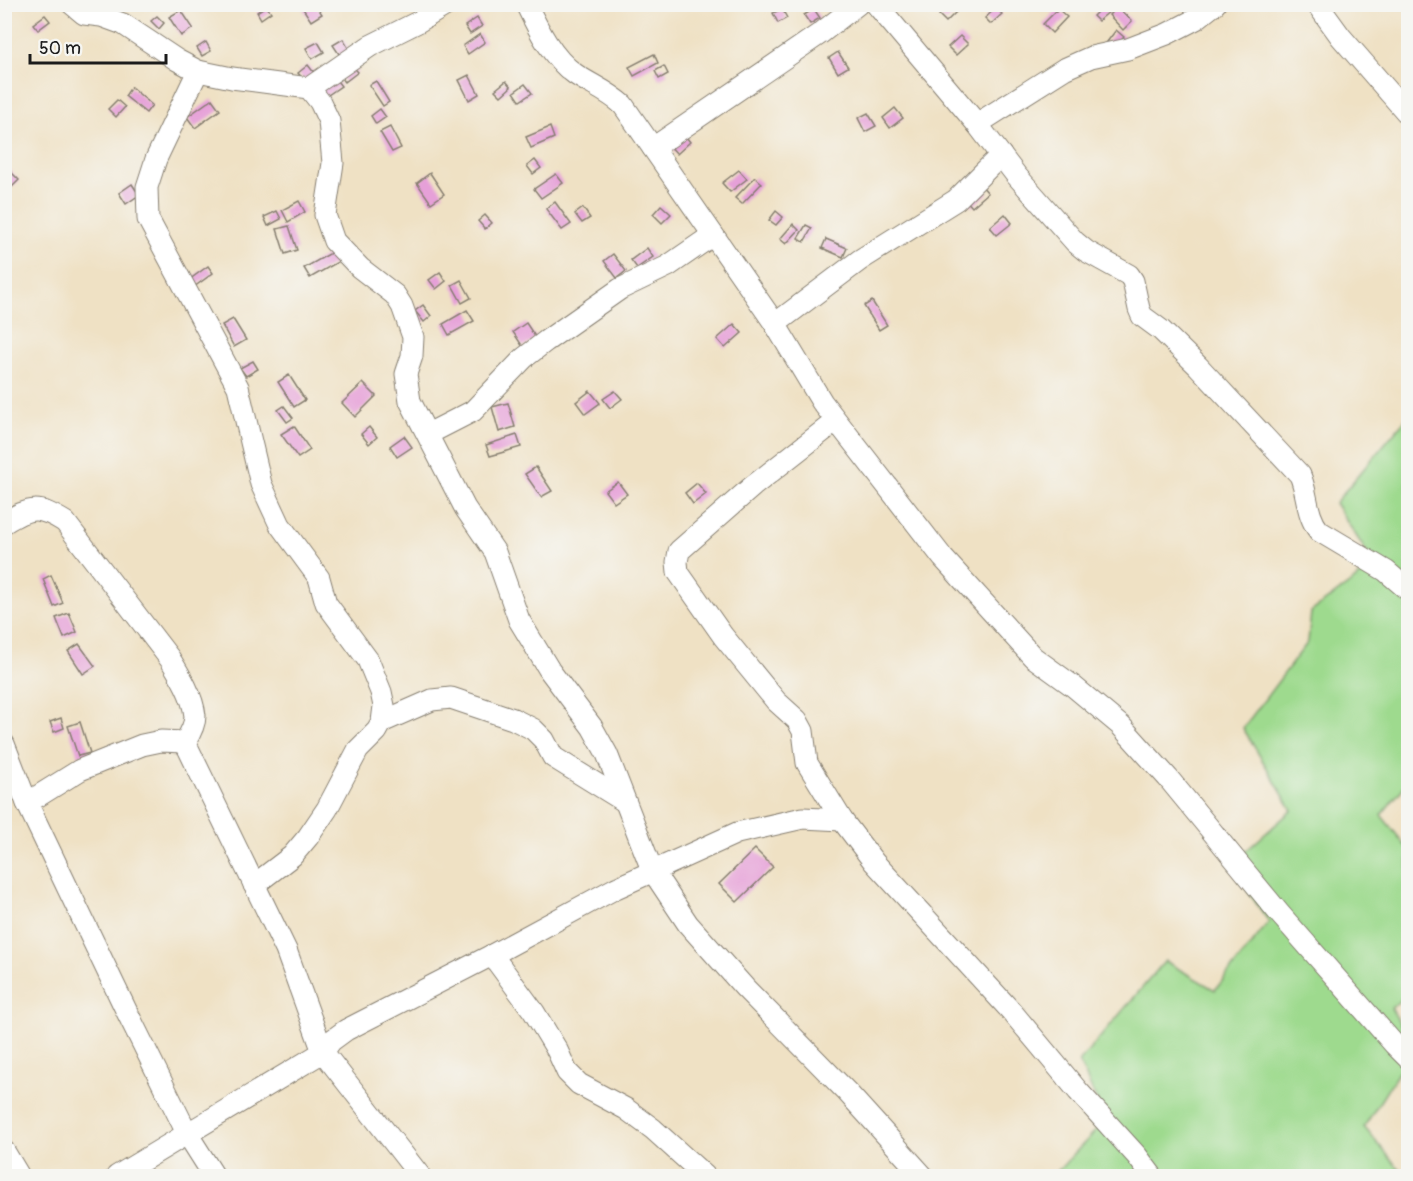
<svg xmlns="http://www.w3.org/2000/svg" width="1413" height="1181" font-family="Pangolin,sans-serif">
  <style>
    .green { fill: #9eda8e; stroke: #5d7b55; stroke-width: 1.5 }
    .building { fill: #e6a0d8 }
    .lines { fill: none; stroke-linecap: round; stroke-linejoin: round }
    .minor-casing { stroke: #867e70; stroke-width: 23 }
    .minor { stroke: #fff; stroke-width: 21 }
  </style>
  <rect width="100%" height="100%" fill="#f6f6f2"/>
  <filter id="ink" filterUnits="userSpaceOnUse"><feTurbulence type="fractalNoise" baseFrequency=".0167" numOctaves="2"/><feDisplacementMap in="SourceGraphic" scale="12" xChannelSelector="R" yChannelSelector="G"/><feConvolveMatrix kernelMatrix="1 2 1 2 8 2 1 2 1" color-interpolation-filters="sRGB"/></filter>
  <filter id="wash" filterUnits="userSpaceOnUse"><feTurbulence type="fractalNoise" baseFrequency=".008" numOctaves="4" result="noise"/><feDisplacementMap in="SourceGraphic" scale="24" xChannelSelector="R" yChannelSelector="G"/><feGaussianBlur stdDeviation="1.35" result="paint"/><feColorMatrix in="noise" values="0 0 0 0 0 0 0 0 0 0 0 0 0 0 0 0 0 1.4 0 .05"/><feComposite in="paint" operator="in"/></filter>
  <g filter="url(#wash)">
    <rect width="100%" height="100%" fill="#efe1c4"/>
    <polygon class="green" points="1408,416 1408,782 1381,815 1408,849 1408,994 1391,1008 1408,1037 1408,1057 1364,1127 1405,1176 1053,1176 1106,1120 1079,1062 1165,961 1215,990 1269,922 1230,865 1292,810 1243,728 1308,642 1311,612 1375,565 1335,503"/>
    <g id="blocks">
      <g class="building">
        <polygon points="300,4 315,4 322,14 311,21"/>
        <polygon points="949,5 962,6 946,22 939,15"/>
        <polygon points="1104,5 1110,11 1098,21 1093,16"/>
        <polygon points="266,6 271,12 261,19 257,12"/>
        <polygon points="1117,7 1132,21 1123,30 1109,15"/>
        <polygon points="996,8 1002,14 991,24 985,18"/>
        <polygon points="782,9 787,18 778,23 773,13"/>
        <polygon points="814,9 820,18 810,24 804,15"/>
        <polygon points="1058,9 1067,17 1052,33 1043,24"/>
        <polygon points="181,10 193,28 181,36 169,17"/>
        <polygon points="45,15 50,21 38,30 33,24"/>
        <polygon points="157,16 164,23 159,29 151,21"/>
        <polygon points="477,18 482,26 470,34 465,26"/>
        <polygon points="1116,30 1124,37 1114,48 1107,42"/>
        <polygon points="480,34 485,42 468,54 463,46"/>
        <polygon points="960,36 968,44 956,55 948,47"/>
        <polygon points="343,39 350,51 341,57 333,45"/>
        <polygon points="206,42 211,51 202,56 197,48"/>
        <polygon points="318,42 324,52 312,59 306,48"/>
        <polygon points="838,52 848,67 838,73 829,58"/>
        <polygon points="654,54 658,63 634,76 629,67"/>
        <polygon points="308,65 315,74 305,81 298,73"/>
        <polygon points="351,65 358,72 345,82 339,75"/>
        <polygon points="664,66 668,74 659,79 655,71"/>
        <polygon points="469,75 479,94 469,100 459,80"/>
        <polygon points="334,77 341,86 325,97 318,88"/>
        <polygon points="376,81 389,102 383,106 369,85"/>
        <polygon points="506,81 511,87 501,96 495,90"/>
        <polygon points="525,84 532,93 520,101 514,92"/>
        <polygon points="131,87 152,105 146,113 125,96"/>
        <polygon points="212,99 220,110 195,128 187,117"/>
        <polygon points="117,100 125,107 116,117 108,109"/>
        <polygon points="895,108 903,118 890,128 883,118"/>
        <polygon points="380,109 386,117 376,124 371,116"/>
        <polygon points="868,113 876,126 865,132 858,118"/>
        <polygon points="390,127 401,148 392,152 380,132"/>
        <polygon points="550,127 554,138 531,148 526,137"/>
        <polygon points="683,133 690,142 677,154 669,145"/>
        <polygon points="535,160 541,168 533,174 527,166"/>
        <polygon points="4,165 19,180 12,187 4,179"/>
        <polygon points="739,170 747,179 730,192 722,183"/>
        <polygon points="430,173 444,194 431,203 417,183"/>
        <polygon points="556,174 563,183 541,198 534,189"/>
        <polygon points="755,177 762,183 742,204 735,198"/>
        <polygon points="132,184 139,195 126,204 119,193"/>
        <polygon points="980,184 988,193 972,207 964,198"/>
        <polygon points="299,201 305,212 288,222 282,210"/>
        <polygon points="555,202 571,224 562,230 546,209"/>
        <polygon points="661,205 671,214 662,223 653,214"/>
        <polygon points="583,208 590,218 582,223 575,214"/>
        <polygon points="277,211 281,219 268,226 264,217"/>
        <polygon points="776,211 783,217 776,225 769,220"/>
        <polygon points="1005,214 1012,223 997,235 990,227"/>
        <polygon points="485,215 492,223 485,229 478,221"/>
        <polygon points="793,224 799,230 786,244 780,239"/>
        <polygon points="806,225 812,228 804,242 798,238"/>
        <polygon points="289,226 297,250 285,254 277,229"/>
        <polygon points="826,239 847,248 843,257 822,248"/>
        <polygon points="647,248 653,257 637,268 631,260"/>
        <polygon points="338,249 343,259 310,278 304,268"/>
        <polygon points="613,254 626,271 617,278 604,261"/>
        <polygon points="208,266 213,273 194,287 189,280"/>
        <polygon points="440,272 446,281 436,289 429,280"/>
        <polygon points="461,280 471,298 462,303 452,285"/>
        <polygon points="872,301 887,325 879,330 864,306"/>
        <polygon points="423,305 431,316 424,322 415,311"/>
        <polygon points="467,310 474,321 449,335 443,324"/>
        <polygon points="233,319 246,340 234,347 222,325"/>
        <polygon points="526,323 536,338 523,347 513,332"/>
        <polygon points="734,324 742,333 725,348 717,339"/>
        <polygon points="253,361 258,369 246,376 240,368"/>
        <polygon points="289,375 305,400 294,407 278,382"/>
        <polygon points="363,383 376,396 355,417 342,403"/>
        <polygon points="590,391 600,403 585,414 576,402"/>
        <polygon points="615,391 622,399 610,408 603,399"/>
        <polygon points="508,403 515,427 499,432 492,407"/>
        <polygon points="284,406 293,418 287,422 278,410"/>
        <polygon points="294,426 310,450 298,458 281,434"/>
        <polygon points="369,427 377,437 369,444 361,434"/>
        <polygon points="517,435 521,447 490,456 486,445"/>
        <polygon points="404,436 412,447 397,457 390,446"/>
        <polygon points="536,467 552,491 541,497 525,474"/>
        <polygon points="618,482 627,494 614,503 605,491"/>
        <polygon points="697,483 706,494 693,504 685,493"/>
        <polygon points="51,575 63,603 54,607 43,579"/>
        <polygon points="69,613 77,632 64,638 56,618"/>
        <polygon points="79,644 95,666 83,674 68,651"/>
        <polygon points="61,718 64,728 54,732 50,722"/>
        <polygon points="80,722 90,753 78,756 68,726"/>
        <polygon points="755,849 773,867 737,902 719,884"/>
      </g>
    </g>
  </g>
  <g filter="url(#ink)">
    <use href="#blocks" fill-opacity="0" stroke="#867e70" stroke-width="1.5"/>
    <g class="lines">
      <g class="minor-casing">
        <g id="minor">
          <polyline points="72,4 84,14 101,16 123,24 177,60 198,71 232,78 309,88 320,102 329,121 333,163 325,215 334,241 360,268 395,295 402,306 413,337 412,356 406,374 410,401 465,508 495,552 519,620 550,671 592,727 607,754 652,870 688,924 745,988 847,1092 923,1176"/>
          <path d="M526,4C538,29 552,58 575,74C591,85 608,91 623,105L775,324L822,402L943,558L1033,657L1073,686L1121,726L1168,778L1279,913L1394,1044L1408,1058"/>
          <path d="M876,4L977,124L1016,175L1075,242L1086,251L1129,275L1133,281L1139,309L1142,316L1161,330L1198,366L1300,475C1308,494 1306,515 1319,531L1386,571L1408,590"/>
          <polyline points="1317,4 1341,37 1408,114"/>
          <polyline points="198,71 156,159 147,187 148,219 238,387 261,484 280,525 319,578 326,603 368,660 381,692 384,706 382,722 377,731 358,750 327,809 308,837 292,856 254,885"/>
          <polyline points="309,88 370,46 418,22 448,4"/>
          <polyline points="977,124 1064,69 1091,57 1128,49 1167,34 1196,19 1215,4"/>
          <polyline points="653,148 821,33 858,4"/>
          <polyline points="775,324 860,260 956,200 1001,155"/>
          <polyline points="836,421 753,486 679,551 677,562 678,572 723,636 776,701 797,720 803,731 807,763 842,820 874,862 1012,1012 1078,1091 1137,1156 1152,1176"/>
          <polyline points="428,434 473,411 524,358 546,341 620,289 668,266 713,235"/>
          <path d="M4,523C31,506 39,506 65,522L170,659C180,675 193,696 195,716C195,725 190,734 185,742"/>
          <polyline points="382,722 432,700 451,698 513,719 533,729 544,740 553,757 624,801"/>
          <polyline points="185,742 286,950 323,1052 420,1176"/>
          <polyline points="4,744 27,803 127,1012 188,1135 214,1176"/>
          <polyline points="27,803 80,770 142,745 161,741 185,742"/>
          <polyline points="492,955 534,1012 557,1050 567,1072 579,1084 626,1109 653,1129 705,1176"/>
          <polyline points="4,1151 19,1176"/>
          <polyline points="117,1176 323,1052 331,1041 346,1030 492,955 616,888 737,833 803,818 842,820"/>
        </g>
      </g>
      <use href="#minor" class="minor"/>
    </g>
  </g>
  <rect width="1413" height="1181" fill="none" stroke="#f6f6f2" stroke-width="24"/>
  <path d="M30 54v9h136v-9" fill="none" stroke="#1c1c1c" stroke-width="3"/>
  <text x="39" y="54" font-size="18" fill="#1c1c1c" stroke="#f6f6f2" stroke-width="4.5" paint-order="stroke">50 m</text>
</svg>
